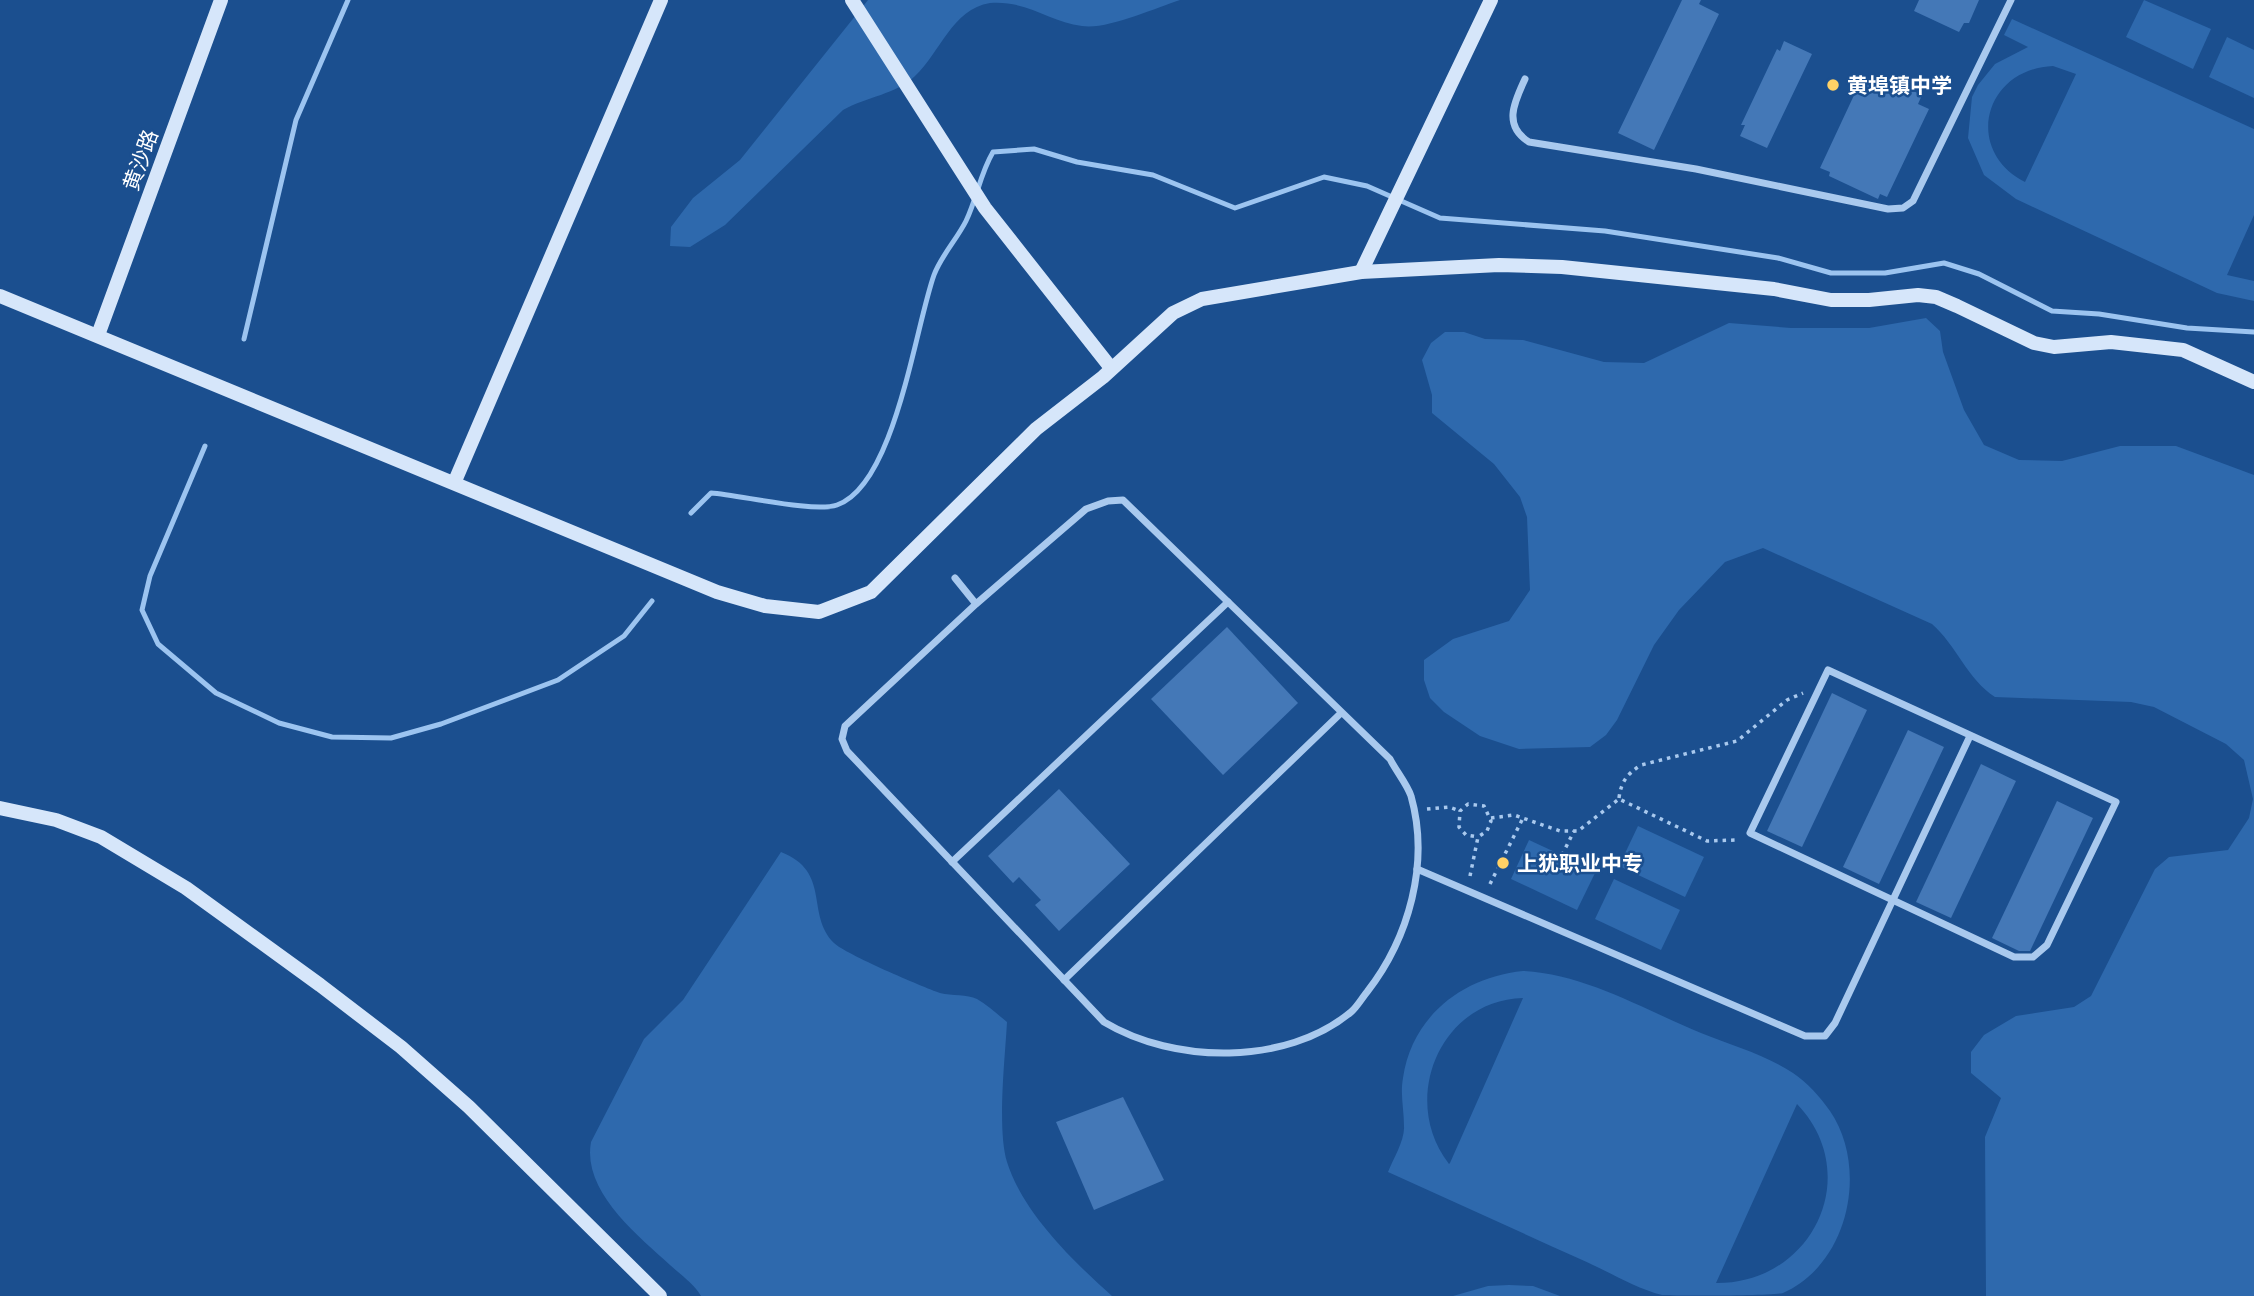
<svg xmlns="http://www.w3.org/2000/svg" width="2254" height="1296" font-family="'Open Sans','Noto Sans SC',sans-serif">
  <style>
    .green { fill: #2e69ad; fill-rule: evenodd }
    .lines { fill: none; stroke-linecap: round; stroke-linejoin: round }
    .stream { stroke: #9cc4f0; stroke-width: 5 }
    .building { fill: #4478b7 }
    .path { stroke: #a9c9ee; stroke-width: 3.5; stroke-dasharray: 3.5 5; stroke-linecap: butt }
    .street { stroke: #a9c9ee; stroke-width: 7 }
    .secondary { stroke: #d6e6fa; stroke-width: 14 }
    .poi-dot { fill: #ffd166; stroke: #1b4f8f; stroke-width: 2.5 }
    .labels { text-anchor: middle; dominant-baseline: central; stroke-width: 5; stroke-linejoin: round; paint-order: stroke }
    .poi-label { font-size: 21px; font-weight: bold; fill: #fff; stroke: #1b4f8f; text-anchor: start }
    .street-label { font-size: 21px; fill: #fff; stroke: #1b4f8f }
  </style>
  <rect width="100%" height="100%" fill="#1b4f8f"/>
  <g class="green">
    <path d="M868,0H1180C1155,8 1107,30 1082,26C1050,22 1027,0 990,3C952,9 940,53 915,76C897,94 866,97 843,110L725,225L690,247L670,246L671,227L693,198L740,160Z"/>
    <polygon points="2144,0 2211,29 2193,69 2126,37"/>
    <path d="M2012,19L2254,129V215L2227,275L2254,281V301L2217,293L2016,199L1984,175L1968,138L1972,97L1978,85L1995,64L2028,47L2004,35ZM2053,66L2076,74L2025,182C1963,150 1984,69 2053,66Z"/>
    <polygon points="2227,37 2254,50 2254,98 2209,77"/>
    <path d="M1926,318L1940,331L1943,352L1964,410L1984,445L2019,460L2062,461L2120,446H2176L2254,475V1296H1986L1985,1137L2001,1098L1971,1073V1052L1984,1035L2016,1016L2074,1007L2091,996L2155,869L2169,857L2228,850L2249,818L2253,799L2244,760L2226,744L2154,707L2131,702L1995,697C1967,679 1957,646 1932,624L1763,548L1725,562L1679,610L1654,645L1617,720L1606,735L1590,747L1519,749L1480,736L1444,712L1430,698L1424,680V660L1453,639L1509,621L1530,590L1527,517L1520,497L1494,464L1432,413V395L1422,360L1431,343L1445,332H1464L1485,339L1523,340L1604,362L1644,363L1729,323L1791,328H1869Z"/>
    <polygon points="1638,826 1704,857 1685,897 1619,866"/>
    <polygon points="1529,840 1596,871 1577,910 1511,879"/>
    <path d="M781,852C832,872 805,914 834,943C845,954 923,987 940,993C952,996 967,994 977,999C988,1005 998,1015 1007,1022C1005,1059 997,1129 1007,1162C1023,1213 1073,1261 1112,1296H701C694,1284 681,1275 670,1265C637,1235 582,1191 591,1142L644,1039L683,1000Z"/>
    <polygon points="1614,879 1680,910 1661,950 1595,919"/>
    <path d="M1523,971C1585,974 1645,1010 1701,1033C1731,1045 1766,1055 1793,1073C1808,1083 1820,1097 1830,1111C1869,1168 1849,1264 1783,1293C1771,1296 1676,1296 1662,1295C1634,1288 1606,1270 1580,1259C1516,1230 1452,1201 1388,1172C1393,1159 1405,1140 1404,1126C1404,1109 1400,1095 1403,1078C1412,1016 1463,977 1523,971ZM1523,998L1450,1163L1449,1164C1399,1100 1440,1000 1523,998ZM1797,1104C1865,1175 1812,1284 1716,1283Z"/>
    <polygon points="1509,1285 1533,1286 1560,1296 1453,1296 1488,1286"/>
  </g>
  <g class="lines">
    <g class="stream">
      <polyline points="244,339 296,120 348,0"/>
      <polyline points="205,446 150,576 142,610 158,644 216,693 279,723 332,737 391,738 441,724 558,680 624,636 652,601"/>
      <path d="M691,513L711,493C740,495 814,513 837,505C895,485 915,328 934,275C941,256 957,239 966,221C977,198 980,174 993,152L1034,149L1077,162L1153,175L1235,208L1324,177L1367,186L1440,218L1605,231L1778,258L1831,273H1885L1944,263L1979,274L2052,311L2099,314L2187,328L2254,332"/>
    </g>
  </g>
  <g class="building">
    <polygon points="1682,0 1701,0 1699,4 1719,14 1654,150 1618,133"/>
    <polygon points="1919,0 1979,0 1969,23 1964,23 1959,32 1914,11"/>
    <polygon points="1784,41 1812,54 1767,148 1740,136 1745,125 1741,125 1777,49 1780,51"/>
    <polygon points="1878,75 1922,95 1918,104 1929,109 1887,197 1880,194 1878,199 1829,176 1830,172 1820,168 1863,76 1875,81"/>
    <polygon points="1227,627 1298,703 1223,775 1151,699"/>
    <polygon points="1832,693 1867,710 1802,847 1767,831"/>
    <polygon points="1908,730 1944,747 1879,884 1843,867"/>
    <polygon points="1981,764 2016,781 1951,918 1916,902"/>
    <polygon points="1059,789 1130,864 1059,931 1035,905 1041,900 1019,877 1013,883 988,856"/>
    <polygon points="2057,801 2093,818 2030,951 2019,951 1992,938"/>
    <polygon points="1123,1097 1164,1180 1094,1210 1056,1122"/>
  </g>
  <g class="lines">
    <g class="path">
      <path d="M1619,798C1621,782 1627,774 1641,765L1737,741L1787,700L1803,693"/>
      <polyline points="1427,809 1449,807 1460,811"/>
      <polyline points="1491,818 1514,815 1560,831 1578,831 1619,799 1707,841 1735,840"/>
      <polyline points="1562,855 1574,831"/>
      <polyline points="1470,876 1478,837 1487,831 1491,821 1484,806 1468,804 1460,811 1459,827 1466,835 1478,837"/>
      <polyline points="1490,884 1523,818"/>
    </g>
    <g class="street">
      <path d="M1525,79C1515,101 1502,125 1529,142L1696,169L1888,209L1903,208L1913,201L2011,0"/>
      <path d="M955,578L976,604L845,726L842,739L847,751L1104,1022C1174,1064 1286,1066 1351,1012C1357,1007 1362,998 1367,992C1409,938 1430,863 1411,796C1407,784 1396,771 1390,759L1123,500L1108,501L1086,509L976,604"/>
      <polygon points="1828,670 2116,802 2047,945 2033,957 2014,957 1750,833"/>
      <polyline points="952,862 1228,602"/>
      <polyline points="1417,869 1805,1036 1825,1036 1835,1023 1970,736"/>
      <polyline points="1064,980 1341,713"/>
    </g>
    <g class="secondary">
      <polyline points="852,0 985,208 1111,368"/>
      <polyline points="1361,272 1491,0"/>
      <polyline points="0,296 717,592 765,606 819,612 871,592 1036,429 1103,377 1173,313 1202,299 1361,272 1499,265 1562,267 1774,289 1831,300 1869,300 1918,295 1936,297 1957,306 2034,343 2054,347 2111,342 2183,350 2254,382"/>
      <polyline points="98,335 221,0"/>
      <polyline points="455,481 661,0"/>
      <polyline points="0,808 56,820 101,837 186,888 320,985 401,1047 469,1107 660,1296"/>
    </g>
  </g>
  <g class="poi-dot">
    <circle cx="1833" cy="85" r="7"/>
    <circle cx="1503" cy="863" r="7"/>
  </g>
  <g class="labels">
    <g class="poi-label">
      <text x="1847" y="85">黄埠镇中学</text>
      <text x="1517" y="863">上犹职业中专</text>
    </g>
    <g class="street-label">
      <text transform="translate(140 160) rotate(-70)">黄沙路</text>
    </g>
  </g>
</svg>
